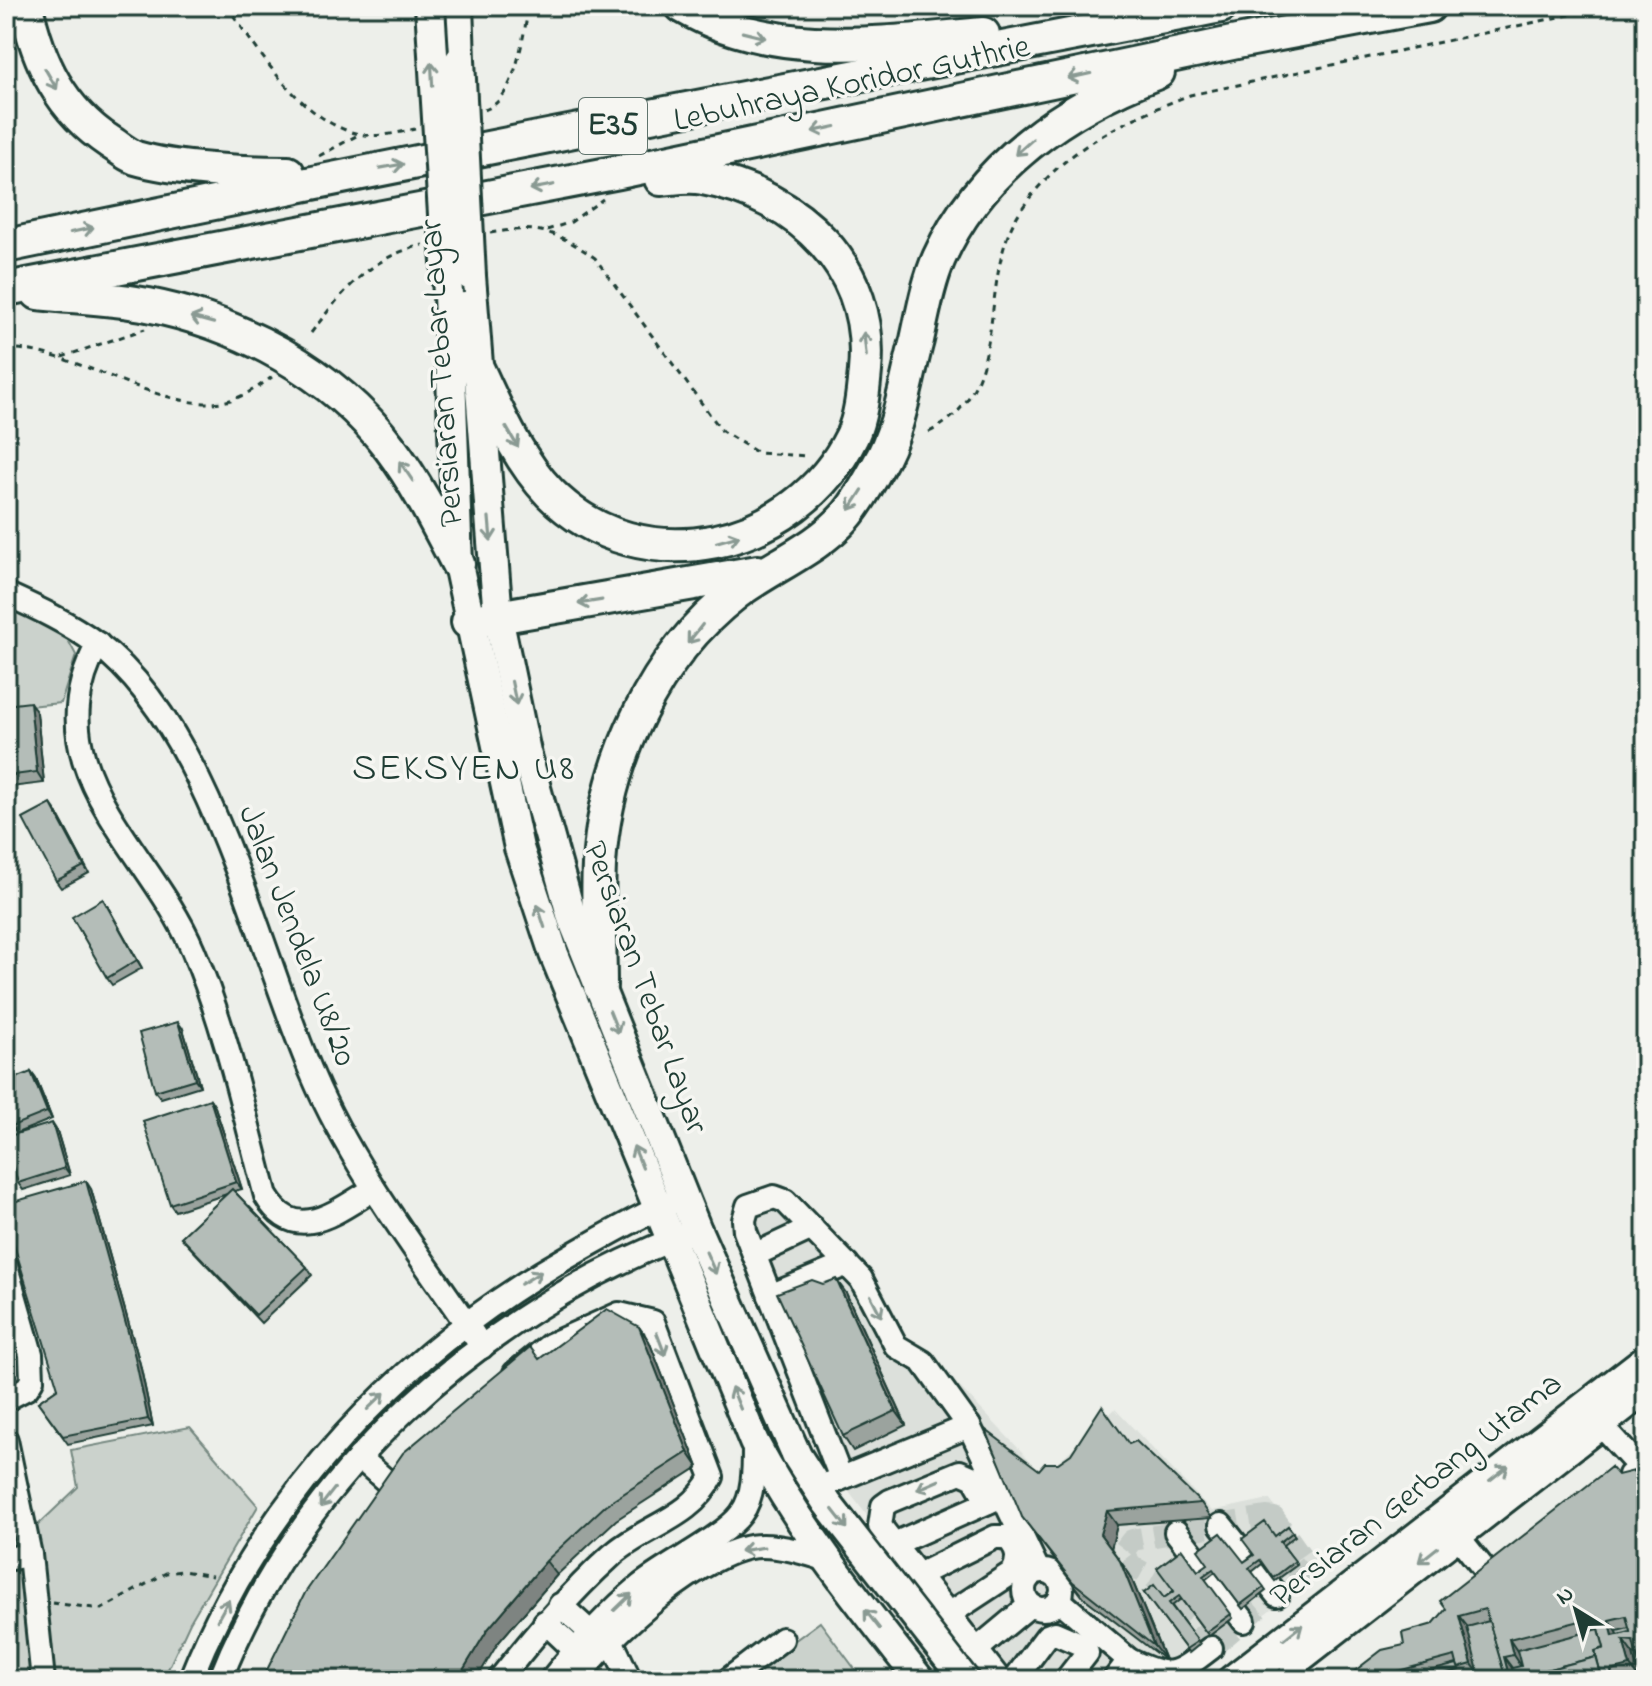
<svg xmlns="http://www.w3.org/2000/svg" width="1652" height="1686" font-family="'Indie Flower',sans-serif">
  <style>
    .built { fill: #dce0db }
    .green { fill: #cbd2cc; stroke: #758880; stroke-width: 2 }
    .lines { fill: none; stroke-linecap: round; stroke-linejoin: round }
    .minor-tunnel { stroke: #c4cbc6; stroke-width: 22; stroke-dasharray: 22 11; stroke-linecap: butt }
    .minor-casing { stroke: #1f3d34; stroke-width: 28 }
    .major-casing { stroke: #1f3d34; stroke-width: 34 }
    .highway-casing { stroke: #1f3d34; stroke-width: 38 }
    .path { stroke: #1f3d34; stroke-width: 3; stroke-dasharray: 6 6; stroke-linecap: butt }
    .minor { stroke: #f6f6f2; stroke-width: 22 }
    .major { stroke: #f6f6f2; stroke-width: 28 }
    .highway { stroke: #f6f6f2; stroke-width: 32 }
    .major-bridge-casing { stroke: #1f3d34; stroke-width: 34; stroke-linecap: butt }
    .major-bridge { stroke: #f6f6f2; stroke-width: 28 }
    .wall { fill: #9ba39e; stroke: #1f3d34; stroke-width: 2; fill-rule: evenodd }
    .shaded-wall { fill: #7e8481; stroke: #1f3d34; stroke-width: 2 }
    .building { fill: #b4bdb8; stroke: #1f3d34; stroke-width: 2; fill-rule: evenodd }
    .oneway { stroke: #8a9a93 }
    .labels { text-anchor: middle; dominant-baseline: central; stroke-width: 7; stroke-linejoin: round; paint-order: stroke }
    .shield { fill: #f6f6f2; stroke: #60746d; stroke-width: 2 }
    .shield-label { font-size: 32px; font-weight: bold; fill: #1f3d34 }
    .street-label { font-size: 34px; fill: #1f3d34; stroke: #f6f6f2 }
    .quarter-label { font-size: 38px; letter-spacing: 2px; fill: #1f3d34; stroke: #f6f6f2 }
  </style>
  <rect width="100%" height="100%" fill="#edefea"/>
  <filter id="ink" filterUnits="userSpaceOnUse"><feTurbulence type="fractalNoise" baseFrequency=".0125" numOctaves="2"/><feDisplacementMap in="SourceGraphic" scale="16" xChannelSelector="R" yChannelSelector="G"/><feConvolveMatrix kernelMatrix="1 2 1 2 8 2 1 2 1" color-interpolation-filters="sRGB"/></filter>
  <g filter="url(#ink)">
    <polygon class="built" points="783,1184 872,1280 905,1344 932,1358 1044,1475 1115,1409 1212,1511 1269,1499 1323,1569 1179,1680 994,1680 842,1483 732,1206"/>
    <g class="green">
      <polygon points="6,605 67,638 76,655 61,703 6,708"/>
      <polygon points="190,1427 258,1506 190,1622 163,1680 6,1680 6,1572 40,1567 36,1527 78,1487 71,1450"/>
      <polygon points="820,1622 863,1680 741,1680"/>
    </g>
    <g class="lines">
      <polygon class="minor-tunnel" points="1266,1517 1274,1518 1308,1566 1211,1648 1155,1579 1133,1567 1122,1553 1132,1540"/>
      <g class="minor-casing">
        <g id="minor">
          <path d="M6,594C37,608 69,623 96,643C211,728 257,948 313,1076C355,1174 423,1258 482,1347"/>
          <path d="M98,644C30,767 149,846 193,950C226,1028 244,1114 266,1196C296,1247 338,1210 374,1189"/>
          <polyline points="754,1255 812,1228"/>
          <polyline points="6,1267 31,1354 32,1380 27,1388 6,1399"/>
          <polyline points="770,1296 847,1264"/>
          <polyline points="1600,1424 1640,1468 1630,1475"/>
          <polyline points="6,1440 30,1555 43,1680"/>
          <polyline points="359,1457 392,1486"/>
          <polyline points="841,1478 745,1231 744,1220 748,1206 774,1197 785,1201 861,1279 896,1346 923,1362 969,1426 1038,1570"/>
          <polyline points="830,1483 969,1426"/>
          <polyline points="1221,1525 1277,1595"/>
          <polyline points="1176,1532 1244,1621"/>
          <polyline points="1456,1534 1500,1589"/>
          <polyline points="894,1544 880,1526 883,1506 890,1501 960,1472 974,1478 988,1502"/>
          <polyline points="6,1559 30,1555"/>
          <circle cx="1043" cy="1590" r="19"/>
          <path d="M920,1574L995,1537H1006C1018,1547 1020,1558 1013,1572L949,1614"/>
          <polyline points="1059,1600 1129,1660 1114,1680"/>
          <polyline points="560,1605 591,1633"/>
          <polyline points="545,1622 575,1650"/>
          <polyline points="611,1640 630,1680"/>
          <polyline points="976,1650 1030,1605"/>
          <path d="M1129,1660C1172,1681 1175,1675 1211,1648"/>
          <path d="M190,1680C263,1496 402,1351 573,1254C605,1236 637,1217 670,1203"/>
          <path d="M220,1680C300,1475 481,1313 684,1235"/>
          <path d="M499,1680C534,1636 569,1594 611,1556C644,1526 691,1519 712,1477L653,1322L619,1314L550,1345L515,1373"/>
          <path d="M551,1680C578,1646 607,1613 640,1586C666,1565 724,1537 741,1514C755,1496 754,1464 754,1442"/>
          <path d="M576,1680C607,1637 707,1545 762,1546C784,1546 807,1553 828,1560"/>
          <polyline points="728,1680 782,1639"/>
          <polyline points="1000,1680 894,1544 1002,1496"/>
          <polyline points="1014,1680 1047,1636 1055,1633 1085,1646 1087,1653 1066,1680"/>
        </g>
      </g>
      <g class="major-casing">
        <g id="major">
          <polyline points="458,6 460,60"/>
          <polyline points="471,276 498,617 526,752 572,918 697,1230 797,1456 827,1503 965,1680"/>
          <path d="M448,294L458,564L519,848L554,954L754,1442C799,1528 860,1604 920,1680"/>
          <polyline points="1232,1680 1646,1359"/>
          <polyline points="1271,1680 1646,1389"/>
        </g>
      </g>
      <g class="highway-casing">
        <g id="highway">
          <path d="M26,6C38,62 61,110 110,142C118,147 127,155 136,158C176,170 246,173 288,173"/>
          <path d="M682,6C774,60 881,43 983,34"/>
          <path d="M6,246C410,161 815,84 1221,6"/>
          <polyline points="6,289 619,172 1237,42 1429,6"/>
          <path d="M38,293C74,297 112,298 148,305C240,323 333,372 390,448C417,484 437,524 458,564"/>
          <path d="M477,368C497,410 517,459 550,493C641,585 797,549 852,436C861,417 863,392 865,371C875,268 799,196 703,178C690,175 674,178 661,179"/>
          <polyline points="468,622 758,572"/>
          <path d="M600,986C600,946 597,905 599,865C605,763 654,656 736,593C769,568 818,548 845,517C858,503 868,483 878,466C900,430 906,380 917,340C923,313 928,283 939,258C980,166 1066,107 1158,72"/>
        </g>
      </g>
      <g class="path">
        <path d="M227,6C258,51 302,122 359,134C377,138 397,133 415,129"/>
        <polyline points="928,14 939,6"/>
        <path d="M484,110C516,101 523,35 529,6"/>
        <polyline points="319,156 358,135"/>
        <polyline points="547,230 571,222 603,199"/>
        <path d="M490,233C538,225 555,230 595,258L722,431L758,453L808,456"/>
        <path d="M311,333C343,291 370,257 423,245"/>
        <path d="M6,348C77,351 146,403 210,403C234,403 253,391 272,377"/>
        <polyline points="62,357 145,329"/>
        <path d="M929,432C1016,390 974,279 1021,210C1061,150 1124,120 1190,95L1612,6"/>
        <polyline points="52,1603 102,1609 166,1573 183,1571 212,1576"/>
        <polyline points="15,1680 23,1675"/>
      </g>
      <use href="#minor" class="minor"/>
      <use href="#major" class="major"/>
      <use href="#highway" class="highway"/>
      <g class="major-bridge-casing">
        <g id="major-bridge">
          <polyline points="430,6 448,294"/>
          <polyline points="460,60 471,276"/>
        </g>
      </g>
      <use href="#major-bridge" class="major-bridge"/>
    </g>
    <g class="wall">
      <polygon points="6,705 37,713 44,783 11,787 6,780"/>
      <polygon points="56,811 89,873 61,888 56,881"/>
      <polygon points="103,899 142,968 112,985 107,978"/>
      <polygon points="6,991 15,1013 6,1017"/>
      <polygon points="183,1029 200,1086 161,1098 155,1091"/>
      <polygon points="31,1072 36,1079 52,1119 17,1133 12,1126"/>
      <polygon points="210,1099 215,1107 242,1189 234,1191 307,1267 312,1275 261,1323 187,1244 181,1237 227,1194 175,1211 170,1204"/>
      <polygon points="57,1131 70,1175 23,1190 18,1183"/>
      <polygon points="91,1189 140,1364 153,1426 68,1444 38,1402 58,1388"/>
      <polygon points="846,1293 906,1425 853,1451 843,1436"/>
      <polygon points="639,1327 649,1341 698,1467 616,1520 557,1575 498,1643 539,1359"/>
      <polygon points="1129,1444 1201,1503 1212,1518 1117,1525 1111,1548 1130,1575 1165,1660 1083,1597 1022,1517 1058,1463"/>
      <path d="M1611,1467L1646,1680H1466L1464,1677V1680H1343L1404,1645L1433,1624ZM1633,1654L1637,1655L1642,1676L1639,1677Z"/>
      <polygon points="1288,1526 1295,1536 1283,1545 1297,1565 1275,1581 1262,1564 1252,1572 1266,1591 1243,1609 1215,1572 1205,1580 1233,1618 1209,1636 1181,1599 1172,1606 1200,1644 1189,1653 1144,1593 1164,1598 1198,1571 1244,1562"/>
    </g>
    <g class="shaded-wall">
      <polygon points="30,702 37,713 44,783 37,772"/>
      <polygon points="51,804 56,811 89,873 84,866"/>
      <polygon points="103,899 108,907 142,968 137,960"/>
      <polygon points="6,991 15,1013 10,1006 6,996"/>
      <polygon points="178,1022 183,1029 200,1086 195,1079"/>
      <polygon points="31,1072 36,1079 52,1119 47,1112"/>
      <polygon points="210,1099 215,1107 242,1189 236,1182"/>
      <polygon points="52,1123 57,1131 70,1175 65,1168"/>
      <polygon points="86,1181 91,1189 140,1364 153,1426 148,1419"/>
      <polygon points="836,1279 846,1293 906,1425 896,1411"/>
      <polygon points="639,1327 649,1341 698,1467 688,1452"/>
      <polygon points="1107,1511 1117,1525 1111,1549 1100,1534"/>
      <polygon points="546,1561 557,1575 498,1643 476,1680 457,1680 488,1629"/>
      <polygon points="1120,1561 1130,1575 1165,1660 1154,1646"/>
      <polygon points="1459,1616 1470,1630 1482,1678 1472,1664"/>
      <polygon points="1609,1620 1619,1635 1613,1636"/>
      <polygon points="1509,1639 1519,1654 1523,1670 1513,1655"/>
      <polygon points="1623,1640 1633,1654 1640,1680 1630,1666"/>
      <polygon points="1504,1657 1515,1672 1517,1680 1510,1680"/>
    </g>
    <g class="building">
      <polygon points="30,702 37,772 6,776 6,705"/>
      <polygon points="51,804 84,866 56,881 23,819"/>
      <polygon points="103,899 137,960 107,978 72,917"/>
      <polygon points="6,996 10,1006 6,1007"/>
      <polygon points="178,1022 195,1079 155,1091 139,1033"/>
      <polygon points="31,1072 47,1112 12,1126 6,1112 6,1082"/>
      <polygon points="210,1099 236,1182 170,1204 143,1121"/>
      <polygon points="52,1123 65,1168 18,1183 6,1144 6,1137"/>
      <polygon points="86,1181 135,1357 148,1419 63,1436 38,1402 58,1388 6,1219 6,1204"/>
      <polygon points="232,1189 307,1267 256,1315 181,1237"/>
      <polygon points="836,1279 896,1411 843,1436 777,1293 812,1280 823,1284"/>
      <polygon points="607,1309 639,1327 688,1452 606,1505 546,1561 488,1629 457,1680 262,1680 305,1593 403,1453 530,1347 539,1359"/>
      <polygon points="1102,1406 1129,1444 1136,1441 1201,1503 1107,1511 1100,1534 1120,1561 1154,1646 1073,1582 1022,1517 986,1430 1039,1470 1045,1463 1058,1463 1071,1454"/>
      <path d="M1611,1467L1618,1475L1646,1468V1680H1643L1633,1641L1623,1640L1630,1666L1611,1671L1613,1680H1602L1595,1651L1604,1648L1596,1617L1509,1639L1513,1655L1504,1657L1510,1680H1506L1485,1609L1459,1616L1472,1664L1458,1668L1455,1656L1375,1677L1376,1680H1343L1382,1650L1404,1645L1402,1633L1433,1624L1446,1609L1440,1601ZM1626,1616L1630,1632L1613,1636L1609,1620Z"/>
      <polygon points="1265,1522 1275,1536 1288,1526 1293,1532 1280,1542 1295,1561 1273,1578 1260,1560 1249,1568 1264,1587 1240,1605 1213,1569 1203,1576 1231,1614 1206,1632 1179,1596 1169,1603 1198,1641 1186,1649 1144,1593 1154,1585 1164,1598 1174,1591 1157,1568 1182,1549 1198,1571 1208,1564 1198,1550 1221,1533 1244,1562 1254,1555 1242,1539"/>
      <polygon points="1489,1621 1506,1680 1466,1680 1465,1679 1479,1675 1467,1627"/>
      <polygon points="1629,1628 1630,1632 1618,1635 1617,1631"/>
      <polygon points="1599,1629 1604,1648 1595,1651 1596,1657 1534,1673 1535,1680 1515,1680 1512,1668 1521,1666 1517,1650"/>
      <polygon points="1596,1657 1601,1675 1582,1680 1535,1680 1534,1673"/>
      <polygon points="1457,1664 1459,1670 1420,1680 1395,1680"/>
      <polygon points="1280,1670 1283,1680 1267,1680"/>
      <polygon points="1461,1674 1463,1680 1437,1680"/>
      <polygon points="1642,1676 1643,1680 1626,1680"/>
    </g>
    <defs><path id="oneway-shaft" d="M-6 0H5M1.5-3L5.5 0L1.5 3" fill="none" stroke-width="1.6" stroke-linecap="round" stroke-linejoin="round" transform="scale(2)"/></defs>
    <g class="oneway">
      <use href="#oneway-shaft" transform="translate(754 35) rotate(14)"/>
      <use href="#oneway-shaft" transform="translate(432 74) rotate(-93)"/>
      <use href="#oneway-shaft" transform="translate(1079 76) rotate(168)"/>
      <use href="#oneway-shaft" transform="translate(51 79) rotate(60)"/>
      <use href="#oneway-shaft" transform="translate(824 129) rotate(168)"/>
      <use href="#oneway-shaft" transform="translate(1024 147) rotate(138)"/>
      <use href="#oneway-shaft" transform="translate(392 166) rotate(-10)"/>
      <use href="#oneway-shaft" transform="translate(542 187) rotate(169)"/>
      <use href="#oneway-shaft" transform="translate(82 230) rotate(-12)"/>
      <use href="#oneway-shaft" transform="translate(202 320) rotate(-165)"/>
      <use href="#oneway-shaft" transform="translate(865 344) rotate(-96)"/>
      <use href="#oneway-shaft" transform="translate(512 437) rotate(60)"/>
      <use href="#oneway-shaft" transform="translate(406 471) rotate(-124)"/>
      <use href="#oneway-shaft" transform="translate(856 500) rotate(123)"/>
      <use href="#oneway-shaft" transform="translate(490 529) rotate(85)"/>
      <use href="#oneway-shaft" transform="translate(728 539) rotate(-16)"/>
      <use href="#oneway-shaft" transform="translate(590 602) rotate(171)"/>
      <use href="#oneway-shaft" transform="translate(695 634) rotate(128)"/>
      <use href="#oneway-shaft" transform="translate(514 693) rotate(78)"/>
      <use href="#oneway-shaft" transform="translate(541 916) rotate(-108)"/>
      <use href="#oneway-shaft" transform="translate(614 1022) rotate(68)"/>
      <use href="#oneway-shaft" transform="translate(638 1157) rotate(-112)"/>
      <use href="#oneway-shaft" transform="translate(711 1263) rotate(66)"/>
      <use href="#oneway-shaft" transform="translate(531 1278) rotate(-31)"/>
      <use href="#oneway-shaft" transform="translate(876 1306) rotate(63)"/>
      <use href="#oneway-shaft" transform="translate(661 1344) rotate(69)"/>
      <use href="#oneway-shaft" transform="translate(736 1398) rotate(-112)"/>
      <use href="#oneway-shaft" transform="translate(376 1401) rotate(-44)"/>
      <use href="#oneway-shaft" transform="translate(1499 1473) rotate(-38)"/>
      <use href="#oneway-shaft" transform="translate(928 1485) rotate(157)"/>
      <use href="#oneway-shaft" transform="translate(327 1498) rotate(128)"/>
      <use href="#oneway-shaft" transform="translate(840 1519) rotate(52)"/>
      <use href="#oneway-shaft" transform="translate(752 1549) rotate(171)"/>
      <use href="#oneway-shaft" transform="translate(1428 1555) rotate(142)"/>
      <use href="#oneway-shaft" transform="translate(623 1602) rotate(-44)"/>
      <use href="#oneway-shaft" transform="translate(223 1610) rotate(-61)"/>
      <use href="#oneway-shaft" transform="translate(872 1619) rotate(-128)"/>
      <use href="#oneway-shaft" transform="translate(1293 1632) rotate(-38)"/>
    </g>
  </g>
  <g class="labels">
    <rect class="shield" x="579" y="98" width="68" height="56" rx="6"/>
    <g class="shield-label">
      <text x="613" y="126">E35</text>
    </g>
    <g class="street-label">
      <text transform="translate(852 85) rotate(-12)">Lebuhraya Koridor Guthrie</text>
      <text transform="translate(443 373) rotate(-94)">Persiaran Tebar Layar</text>
      <text transform="translate(296 936) rotate(69)">Jalan Jendela U8/20</text>
      <text transform="translate(644 988) rotate(70)">Persiaran Tebar Layar</text>
      <text transform="translate(1417 1491) rotate(-38)">Persiaran Gerbang Utama</text>
    </g>
    <g class="quarter-label">
      <text x="464" y="770">SEKSYEN U8</text>
    </g>
  </g>
  <rect width="1652" height="1686" fill="none" stroke="#f6f6f2" stroke-width="32"/>
  <rect x="16" y="16" width="1620" height="1654" fill="none" stroke="#1f3d34" stroke-width="3" filter="url(#ink)"/>
  <g transform="translate(1576 1610) rotate(323)" stroke="#f6f6f2" stroke-width="6" paint-order="stroke">
  <path d="M0-6L14 30L0 20L-14 30Z" fill="#1f3d34"/>
  <text y="-12" font-size="22" font-weight="bold" text-anchor="middle" fill="#1f3d34">N</text>
  </g>
</svg>
